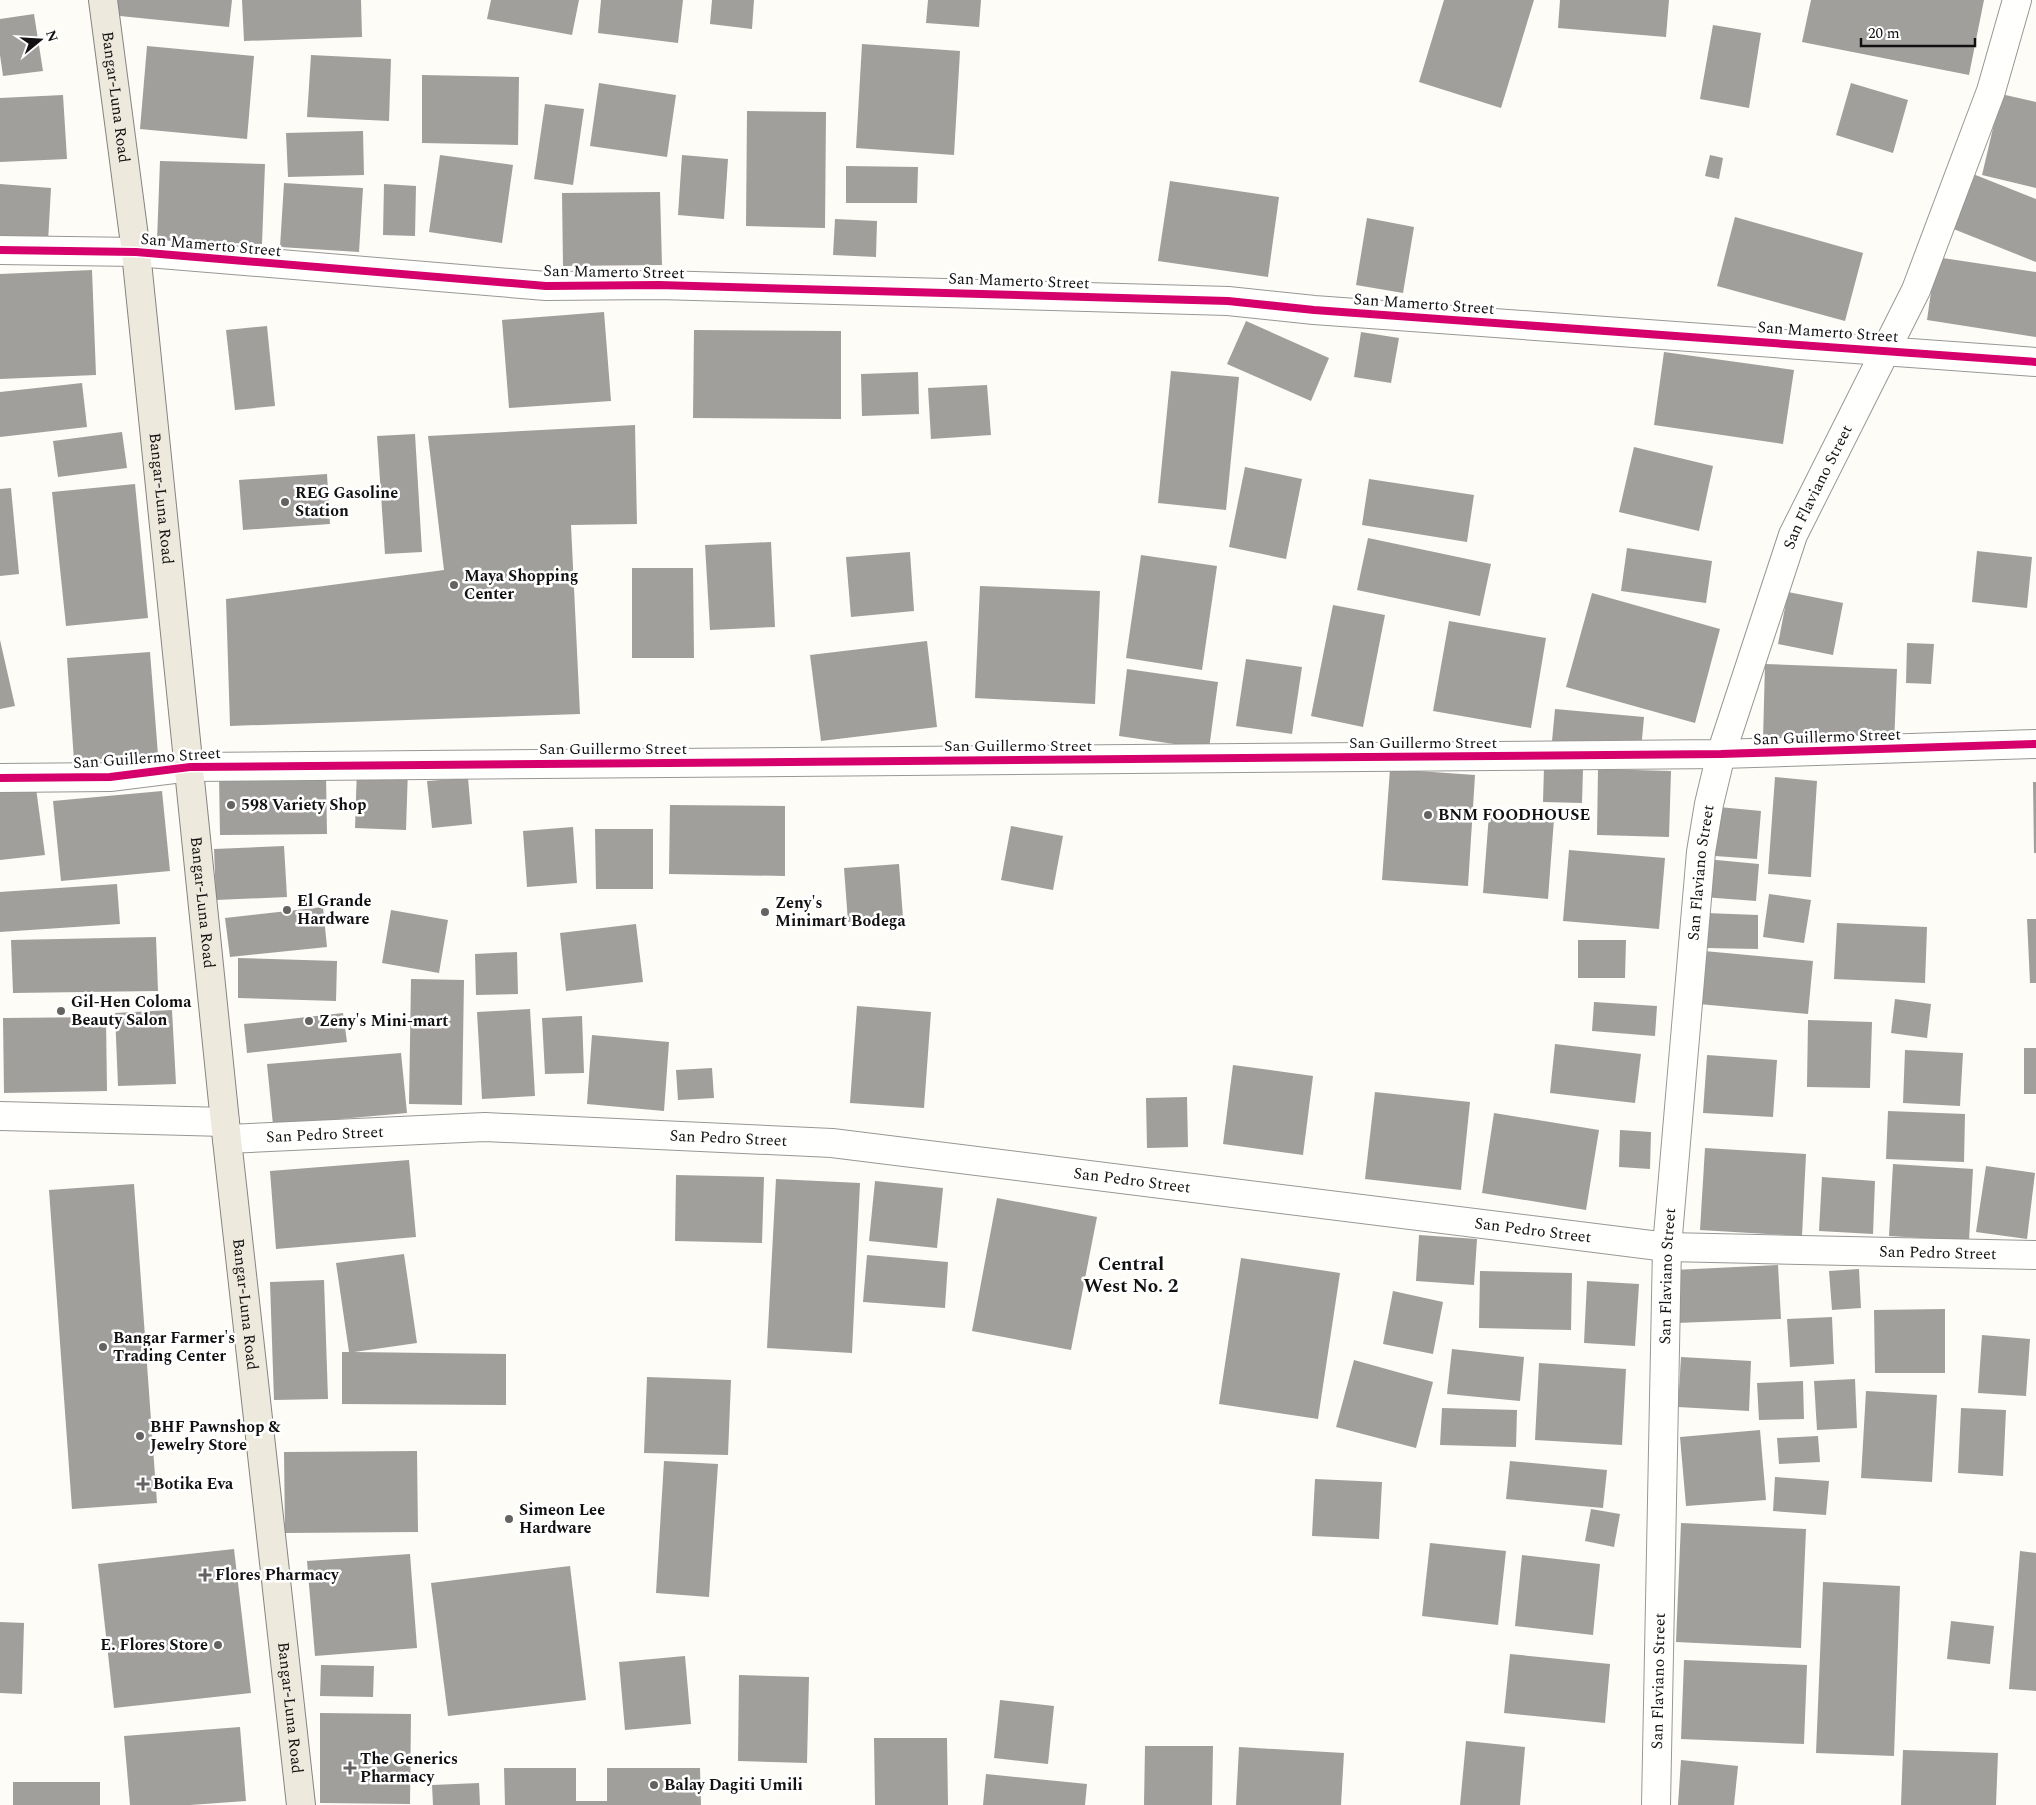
<svg xmlns="http://www.w3.org/2000/svg" width="2036" height="1805" font-family="Spectral,serif">
  <style>
    .building { fill: #a19f9c }
    .lines { fill: none; stroke-linecap: round; stroke-linejoin: round }
    .minor-casing { stroke: #979795; stroke-width: 30 }
    .major-casing { stroke: #858482; stroke-width: 30 }
    .minor { stroke: #fffffe; stroke-width: 28 }
    .major { stroke: #ede9dc; stroke-width: 28 }
    .cycleway-casing { stroke: #fff; stroke-width: 11 }
    .cycleway { stroke: #d6006c; stroke-width: 8 }
    .poi-dot { fill: #646362; stroke: #fff; stroke-width: 2 }
    .labels { text-anchor: middle; dominant-baseline: central; stroke-width: 5; stroke-linejoin: round; paint-order: stroke }
    .street-label { font-size: 16px; fill: #111; stroke: #fff }
    .poi-label { font-size: 16px; font-weight: bold; fill: #111; stroke: #fff; text-anchor: start }
    .quarter-label { font-size: 19px; font-weight: bold; fill: #111; stroke: #fff }
  </style>
  <rect width="100%" height="100%" fill="#fdfcf7"/>
  <g class="building">
    <polygon points="112,0 232,0 229,27 110,15"/>
    <polygon points="242,0 361,0 362,37 244,41"/>
    <polygon points="491,0 579,0 572,35 487,19"/>
    <polygon points="601,0 683,0 678,43 598,33"/>
    <polygon points="712,0 754,0 752,29 710,24"/>
    <polygon points="928,0 981,0 979,27 926,23"/>
    <polygon points="1444,0 1534,0 1501,108 1419,82"/>
    <polygon points="1560,0 1669,0 1666,37 1558,28"/>
    <polygon points="1811,0 1984,0 1969,75 1802,42"/>
    <polygon points="34,14 43,71 3,76 0,55 0,19"/>
    <polygon points="1713,25 1761,33 1749,108 1700,99"/>
    <polygon points="862,44 960,51 954,155 856,148"/>
    <polygon points="147,46 254,56 247,139 140,129"/>
    <polygon points="311,55 391,59 389,121 307,117"/>
    <polygon points="422,75 519,77 518,145 422,143"/>
    <polygon points="599,83 676,95 667,157 590,146"/>
    <polygon points="1851,83 1908,100 1893,153 1836,135"/>
    <polygon points="2001,94 2036,102 2036,188 1982,175"/>
    <polygon points="63,95 67,159 0,162 0,98"/>
    <polygon points="545,104 584,109 573,185 534,179"/>
    <polygon points="747,111 826,112 825,228 746,226"/>
    <polygon points="363,131 364,175 288,177 286,133"/>
    <polygon points="440,155 513,165 502,243 429,232"/>
    <polygon points="682,155 728,159 724,219 678,215"/>
    <polygon points="1710,155 1723,158 1719,179 1705,176"/>
    <polygon points="160,161 265,164 262,244 157,241"/>
    <polygon points="846,166 918,167 917,203 846,203"/>
    <polygon points="1973,174 2036,199 2036,262 1951,228"/>
    <polygon points="1170,181 1279,197 1268,277 1158,261"/>
    <polygon points="284,183 363,188 359,252 280,247"/>
    <polygon points="0,184 51,188 48,242 0,238"/>
    <polygon points="384,184 416,186 415,236 383,235"/>
    <polygon points="660,192 662,265 563,266 562,193"/>
    <polygon points="1735,217 1863,253 1845,321 1717,286"/>
    <polygon points="1367,218 1414,227 1403,293 1356,285"/>
    <polygon points="835,219 877,221 876,257 833,255"/>
    <polygon points="1936,257 2036,272 2036,337 1927,320"/>
    <polygon points="92,270 96,375 0,379 0,274"/>
    <polygon points="604,312 611,401 509,408 502,320"/>
    <polygon points="1246,321 1329,358 1311,401 1227,364"/>
    <polygon points="267,326 275,406 235,410 226,330"/>
    <polygon points="694,330 841,331 841,419 693,418"/>
    <polygon points="1361,332 1399,338 1391,383 1354,377"/>
    <polygon points="1664,352 1794,370 1783,444 1654,425"/>
    <polygon points="1171,371 1239,377 1226,510 1158,503"/>
    <polygon points="918,372 919,414 862,416 861,374"/>
    <polygon points="82,383 87,427 0,437 0,392"/>
    <polygon points="987,385 991,435 931,439 928,388"/>
    <polygon points="635,425 637,524 571,525 580,714 230,726 226,599 444,570 428,436"/>
    <polygon points="122,432 127,468 58,477 53,441"/>
    <polygon points="415,434 422,552 385,554 377,436"/>
    <polygon points="1634,447 1713,466 1699,531 1619,512"/>
    <polygon points="1245,467 1302,479 1286,559 1229,547"/>
    <polygon points="327,474 330,524 243,530 239,480"/>
    <polygon points="1369,479 1474,495 1467,542 1362,525"/>
    <polygon points="135,484 148,618 66,626 52,492"/>
    <polygon points="11,488 19,574 0,576 0,489"/>
    <polygon points="1368,538 1491,564 1480,616 1357,590"/>
    <polygon points="771,542 775,627 710,630 705,545"/>
    <polygon points="1627,548 1712,561 1706,603 1621,591"/>
    <polygon points="1977,551 2032,557 2027,608 1972,602"/>
    <polygon points="910,552 914,611 851,617 846,557"/>
    <polygon points="1141,555 1217,566 1202,670 1126,658"/>
    <polygon points="632,568 693,568 694,658 632,658"/>
    <polygon points="980,586 1100,591 1095,704 975,698"/>
    <polygon points="1788,592 1843,603 1833,655 1778,644"/>
    <polygon points="1592,593 1720,629 1695,723 1566,687"/>
    <polygon points="1333,605 1385,615 1363,727 1311,716"/>
    <polygon points="1449,621 1546,638 1531,728 1433,711"/>
    <polygon points="0,640 15,706 0,709"/>
    <polygon points="927,641 937,727 821,741 810,655"/>
    <polygon points="1907,643 1934,644 1931,684 1906,683"/>
    <polygon points="150,652 158,755 74,761 67,658"/>
    <polygon points="1246,659 1302,667 1292,734 1236,726"/>
    <polygon points="1765,664 1897,669 1894,745 1763,740"/>
    <polygon points="1127,669 1218,682 1209,749 1119,736"/>
    <polygon points="1555,709 1644,717 1641,750 1552,741"/>
    <polygon points="357,767 408,769 406,830 355,828"/>
    <polygon points="1544,767 1583,769 1582,803 1543,802"/>
    <polygon points="1390,769 1475,775 1468,886 1382,880"/>
    <polygon points="1598,769 1671,771 1669,837 1597,835"/>
    <polygon points="326,774 327,834 220,835 219,776"/>
    <polygon points="1775,777 1817,781 1811,877 1768,874"/>
    <polygon points="468,778 472,824 432,828 427,781"/>
    <polygon points="2033,782 2036,782 2036,853 2034,853"/>
    <polygon points="36,788 45,855 0,860 0,793"/>
    <polygon points="162,791 170,871 61,881 53,801"/>
    <polygon points="670,805 785,806 785,876 669,874"/>
    <polygon points="1719,807 1761,811 1757,859 1715,856"/>
    <polygon points="1489,814 1554,819 1548,899 1483,893"/>
    <polygon points="1011,826 1063,836 1053,890 1001,880"/>
    <polygon points="573,827 577,883 527,887 523,831"/>
    <polygon points="595,829 653,829 653,889 596,889"/>
    <polygon points="284,846 287,897 216,900 214,849"/>
    <polygon points="1569,850 1665,858 1659,929 1563,921"/>
    <polygon points="1706,859 1759,864 1756,901 1703,897"/>
    <polygon points="899,864 903,918 848,922 844,868"/>
    <polygon points="117,884 120,924 0,932 0,892"/>
    <polygon points="1769,894 1811,900 1804,943 1763,937"/>
    <polygon points="323,907 327,947 230,957 225,918"/>
    <polygon points="391,910 448,920 439,973 382,963"/>
    <polygon points="1706,913 1758,915 1758,949 1706,948"/>
    <polygon points="2027,919 2036,919 2036,983 2030,983"/>
    <polygon points="1837,923 1927,927 1925,983 1834,979"/>
    <polygon points="636,924 643,982 566,991 560,933"/>
    <polygon points="156,937 158,991 13,993 11,940"/>
    <polygon points="1578,940 1626,940 1625,978 1578,978"/>
    <polygon points="1704,951 1813,961 1808,1014 1699,1004"/>
    <polygon points="517,952 518,994 476,995 475,954"/>
    <polygon points="238,958 337,961 336,1001 238,998"/>
    <polygon points="411,979 464,980 462,1105 409,1104"/>
    <polygon points="1895,999 1931,1004 1927,1038 1891,1033"/>
    <polygon points="1594,1002 1657,1006 1655,1036 1592,1031"/>
    <polygon points="857,1006 931,1012 924,1108 850,1103"/>
    <polygon points="530,1009 535,1096 482,1099 477,1012"/>
    <polygon points="172,1010 176,1084 118,1086 115,1013"/>
    <polygon points="343,1013 347,1042 247,1053 244,1024"/>
    <polygon points="582,1016 584,1073 545,1074 542,1018"/>
    <polygon points="106,1017 107,1091 4,1093 3,1018"/>
    <polygon points="1808,1020 1872,1022 1870,1088 1807,1087"/>
    <polygon points="592,1035 669,1042 664,1111 587,1104"/>
    <polygon points="1555,1044 1641,1054 1635,1103 1550,1093"/>
    <rect x="2024" y="1048" width="12" height="46"/>
    <polygon points="1905,1050 1963,1053 1960,1106 1903,1103"/>
    <polygon points="401,1053 407,1113 273,1125 267,1064"/>
    <polygon points="1707,1055 1777,1060 1773,1117 1703,1113"/>
    <polygon points="1233,1065 1313,1076 1303,1155 1223,1144"/>
    <polygon points="712,1068 714,1098 678,1100 676,1070"/>
    <polygon points="1375,1092 1470,1102 1461,1190 1365,1179"/>
    <polygon points="1187,1097 1188,1147 1147,1148 1146,1098"/>
    <polygon points="1888,1111 1965,1114 1964,1162 1886,1159"/>
    <polygon points="1494,1113 1599,1130 1586,1210 1482,1193"/>
    <polygon points="1620,1130 1651,1132 1650,1169 1619,1167"/>
    <polygon points="1705,1148 1806,1154 1802,1236 1700,1230"/>
    <polygon points="409,1160 416,1237 276,1249 270,1171"/>
    <polygon points="1893,1164 1973,1169 1969,1241 1889,1236"/>
    <polygon points="1986,1166 2035,1173 2027,1239 1976,1232"/>
    <polygon points="676,1175 764,1177 762,1243 675,1241"/>
    <polygon points="1822,1177 1875,1181 1873,1234 1819,1231"/>
    <polygon points="776,1179 860,1183 852,1353 767,1348"/>
    <polygon points="875,1181 943,1188 937,1248 869,1241"/>
    <polygon points="134,1184 157,1503 72,1509 49,1190"/>
    <polygon points="997,1198 1097,1217 1071,1350 972,1331"/>
    <polygon points="1419,1235 1477,1239 1474,1285 1416,1281"/>
    <polygon points="404,1254 417,1343 354,1352 506,1354 506,1405 342,1404 342,1352 349,1352 336,1263"/>
    <polygon points="867,1255 948,1262 945,1308 863,1302"/>
    <polygon points="1241,1258 1340,1273 1318,1419 1219,1404"/>
    <polygon points="1778,1265 1781,1319 1676,1323 1674,1270"/>
    <polygon points="1859,1269 1861,1308 1832,1310 1829,1271"/>
    <polygon points="1480,1271 1572,1273 1571,1330 1479,1328"/>
    <polygon points="324,1280 328,1399 274,1400 270,1282"/>
    <polygon points="1587,1281 1639,1284 1635,1346 1584,1343"/>
    <polygon points="1393,1291 1443,1302 1433,1354 1383,1344"/>
    <polygon points="1945,1309 1945,1373 1875,1373 1874,1310"/>
    <polygon points="1832,1317 1834,1364 1790,1367 1787,1319"/>
    <polygon points="1982,1335 2030,1339 2026,1396 1978,1393"/>
    <polygon points="1452,1349 1524,1357 1520,1401 1447,1394"/>
    <polygon points="1681,1357 1751,1361 1749,1411 1678,1407"/>
    <polygon points="1354,1360 1433,1382 1416,1448 1336,1427"/>
    <polygon points="1539,1363 1626,1369 1622,1445 1535,1440"/>
    <polygon points="647,1377 731,1380 728,1455 644,1453"/>
    <polygon points="1855,1379 1857,1428 1817,1430 1814,1381"/>
    <polygon points="1803,1381 1804,1419 1759,1420 1757,1383"/>
    <polygon points="1866,1391 1937,1395 1932,1482 1861,1478"/>
    <polygon points="1442,1408 1517,1410 1516,1447 1440,1445"/>
    <polygon points="1961,1408 2006,1410 2003,1476 1958,1473"/>
    <polygon points="1760,1430 1766,1500 1686,1506 1680,1437"/>
    <polygon points="1818,1436 1820,1462 1779,1464 1777,1438"/>
    <polygon points="417,1451 418,1532 285,1533 284,1452"/>
    <polygon points="664,1461 718,1464 709,1597 656,1593"/>
    <polygon points="1510,1461 1607,1470 1603,1508 1506,1499"/>
    <polygon points="1775,1477 1829,1481 1826,1515 1773,1511"/>
    <polygon points="1315,1479 1382,1482 1379,1539 1312,1536"/>
    <polygon points="1591,1509 1620,1514 1614,1547 1585,1541"/>
    <polygon points="1681,1523 1806,1529 1801,1648 1676,1642"/>
    <polygon points="1430,1543 1506,1551 1498,1625 1422,1616"/>
    <polygon points="234,1549 251,1693 114,1708 98,1564"/>
    <polygon points="2020,1551 2036,1553 2036,1691 2009,1689"/>
    <polygon points="410,1554 417,1648 315,1656 307,1561"/>
    <polygon points="1522,1555 1600,1564 1593,1635 1515,1626"/>
    <polygon points="570,1566 586,1700 448,1716 431,1583"/>
    <polygon points="1823,1582 1900,1586 1894,1756 1816,1753"/>
    <polygon points="1951,1621 1994,1626 1990,1664 1947,1659"/>
    <polygon points="0,1622 24,1623 22,1694 0,1693"/>
    <polygon points="1510,1654 1610,1664 1605,1723 1504,1713"/>
    <polygon points="685,1656 691,1724 625,1730 619,1662"/>
    <polygon points="1684,1660 1807,1665 1804,1744 1681,1739"/>
    <polygon points="321,1665 374,1666 373,1697 320,1696"/>
    <polygon points="739,1675 809,1677 807,1763 738,1761"/>
    <polygon points="1000,1700 1054,1706 1048,1764 994,1758"/>
    <polygon points="320,1713 411,1714 410,1804 320,1803"/>
    <polygon points="240,1727 246,1801 190,1805 130,1805 124,1736"/>
    <polygon points="874,1738 947,1738 948,1805 875,1805"/>
    <polygon points="1466,1741 1525,1747 1520,1805 1460,1805"/>
    <polygon points="1145,1746 1213,1746 1212,1805 1144,1805"/>
    <polygon points="1239,1747 1344,1753 1341,1805 1236,1805"/>
    <polygon points="1903,1750 1998,1753 1996,1805 1901,1805"/>
    <polygon points="1681,1760 1738,1766 1734,1805 1678,1805"/>
    <polygon points="504,1768 576,1768 576,1801 607,1801 607,1768 700,1768 701,1805 505,1805"/>
    <polygon points="986,1774 1087,1784 1085,1805 983,1805"/>
    <rect x="13" y="1782" width="87" height="23"/>
    <polygon points="479,1783 480,1805 433,1805 432,1785"/>
  </g>
  <g class="lines">
    <g class="minor-casing">
      <g id="minor">
        <polyline points="0,250 136,252 546,286 659,285 1228,301 1314,310 2036,362"/>
        <polyline points="0,778 110,777 190,767 1721,754 2036,744"/>
        <polyline points="0,1116 225,1122"/>
        <path id="s1" d="M227,1139L485,1127L832,1143L1667,1247L2036,1255"/>
        <path id="s2" d="M1656,1805L1667,1247L1701,852L1709,804L1721,754L1793,535L1916,290L1991,91L2017,0"/>
      </g>
    </g>
    <g class="major-casing">
      <g id="major">
        <path id="s3" d="M103,0L136,252L225,1122L301,1805"/>
      </g>
    </g>
    <use href="#minor" class="minor"/>
    <use href="#major" class="major"/>
    <g class="cycleway-casing">
      <g id="cycleway">
        <polyline points="0,250 136,252 546,286 659,285 1228,301 1314,310 2036,362"/>
        <polyline points="0,778 110,777 190,767 1721,754 2036,744"/>
      </g>
    </g>
    <use href="#cycleway" class="cycleway"/>
  </g>
  <g class="poi-dot">
    <circle cx="285" cy="502" r="5"/>
    <circle cx="454" cy="585" r="5"/>
    <circle cx="231" cy="805" r="5"/>
    <circle cx="1428" cy="815" r="5"/>
    <circle cx="287" cy="910" r="5"/>
    <circle cx="765" cy="912" r="5"/>
    <circle cx="61" cy="1011" r="5"/>
    <circle cx="309" cy="1021" r="5"/>
    <circle cx="103" cy="1347" r="5"/>
    <circle cx="140" cy="1436" r="5"/>
    <path d="M140.5 1476.5h5v5h5v5h-5v5h-5v-5h-5v-5h5z"/>
    <circle cx="509" cy="1519" r="5"/>
    <path d="M202.5 1567.5h5v5h5v5h-5v5h-5v-5h-5v-5h5z"/>
    <circle cx="218" cy="1645" r="5"/>
    <path d="M347.5 1760.5h5v5h5v5h-5v5h-5v-5h-5v-5h5z"/>
    <circle cx="654" cy="1785" r="5"/>
  </g>
  <g class="labels">
    <g class="street-label">
      <text stroke="none"><textPath href="#s3" startOffset="98">Bangar-Luna Road</textPath></text>
      <text transform="translate(211 245) rotate(5)">San Mamerto Street</text>
      <text transform="translate(614 272) rotate(1)">San Mamerto Street</text>
      <text transform="translate(1019 281) rotate(2)">San Mamerto Street</text>
      <text transform="translate(1424 304) rotate(4)">San Mamerto Street</text>
      <text transform="translate(1828 332) rotate(4)">San Mamerto Street</text>
      <text stroke="none"><textPath href="#s2" startOffset="1339">San Flaviano Street</textPath></text>
      <text stroke="none"><textPath href="#s3" startOffset="502">Bangar-Luna Road</textPath></text>
      <text transform="translate(1827 737) rotate(-2)">San Guillermo Street</text>
      <text x="1423" y="743">San Guillermo Street</text>
      <text x="1018" y="746">San Guillermo Street</text>
      <text x="613" y="749">San Guillermo Street</text>
      <text transform="translate(147 758) rotate(-4)">San Guillermo Street</text>
      <text stroke="none"><textPath href="#s2" startOffset="934">San Flaviano Street</textPath></text>
      <text stroke="none"><textPath href="#s3" startOffset="908">Bangar-Luna Road</textPath></text>
      <text stroke="none"><textPath href="#s1" startOffset="98">San Pedro Street</textPath></text>
      <text stroke="none"><textPath href="#s1" startOffset="502">San Pedro Street</textPath></text>
      <text stroke="none"><textPath href="#s1" startOffset="908">San Pedro Street</textPath></text>
      <text stroke="none"><textPath href="#s1" startOffset="1312">San Pedro Street</textPath></text>
      <text stroke="none"><textPath href="#s1" startOffset="1718">San Pedro Street</textPath></text>
      <text stroke="none"><textPath href="#s2" startOffset="529">San Flaviano Street</textPath></text>
      <text stroke="none"><textPath href="#s3" startOffset="1312">Bangar-Luna Road</textPath></text>
      <text stroke="none"><textPath href="#s2" startOffset="124">San Flaviano Street</textPath></text>
      <text stroke="none"><textPath href="#s3" startOffset="1718">Bangar-Luna Road</textPath></text>
    </g>
    <g class="poi-label">
      <text x="295" y="493">REG Gasoline<tspan x="295" dy="18">Station</tspan></text>
      <text x="464" y="576">Maya Shopping<tspan x="464" dy="18">Center</tspan></text>
      <text x="241" y="805">598 Variety Shop</text>
      <text x="1438" y="815">BNM FOODHOUSE</text>
      <text x="297" y="901">El Grande<tspan x="297" dy="18">Hardware</tspan></text>
      <text x="775" y="903">Zeny's<tspan x="775" dy="18">Minimart Bodega</tspan></text>
      <text x="71" y="1002">Gil-Hen Coloma<tspan x="71" dy="18">Beauty Salon</tspan></text>
      <text x="319" y="1021">Zeny's Mini-mart</text>
      <text x="113" y="1338">Bangar Farmer's<tspan x="113" dy="18">Trading Center</tspan></text>
      <text x="150" y="1427">BHF Pawnshop &amp;<tspan x="150" dy="18">Jewelry Store</tspan></text>
      <text x="153" y="1484">Botika Eva</text>
      <text x="519" y="1510">Simeon Lee<tspan x="519" dy="18">Hardware</tspan></text>
      <text x="215" y="1575">Flores Pharmacy</text>
      <text x="208" y="1645" text-anchor="end">E. Flores Store</text>
      <text x="360" y="1759">The Generics<tspan x="360" dy="18">Pharmacy</tspan></text>
      <text x="664" y="1785">Balay Dagiti Umili</text>
    </g>
    <g class="quarter-label">
      <text x="1131" y="1264">Central<tspan x="1131" dy="22">West No. 2</tspan></text>
    </g>
  </g>
  <g transform="translate(40 40) rotate(72)" stroke="#ffffff" stroke-width="4" paint-order="stroke">
  <path d="M0-4L9 19L0 12L-9 19Z" fill="#111111"/>
  <text y="-8" font-size="14" font-weight="bold" text-anchor="middle" fill="#111111">N</text>
  </g>
  <path d="M1861 38v8h114v-8" fill="none" stroke="#111111" stroke-width="2.5"/>
  <text x="1868" y="38" font-size="15" fill="#111111" stroke="#ffffff" stroke-width="4" paint-order="stroke">20 m</text>
</svg>
